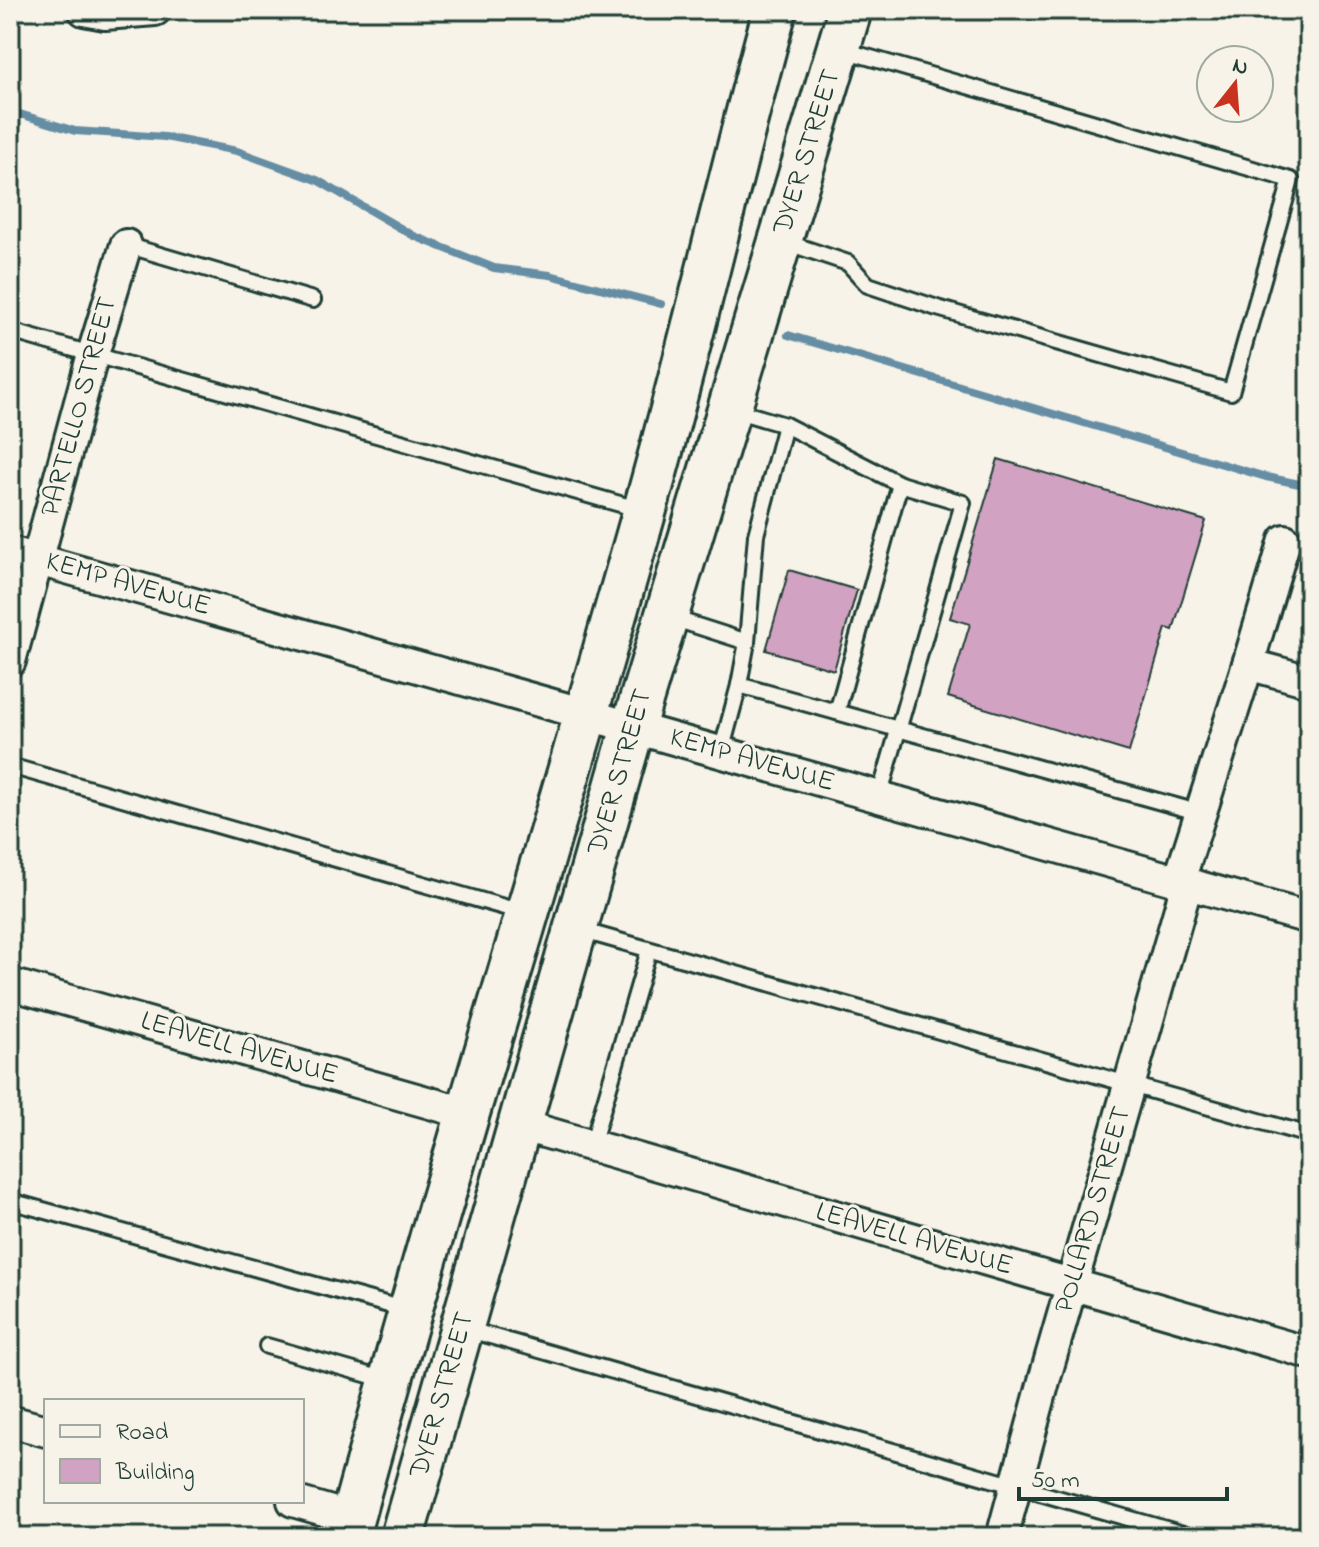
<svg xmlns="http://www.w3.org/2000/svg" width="1319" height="1547" font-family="'Indie Flower',sans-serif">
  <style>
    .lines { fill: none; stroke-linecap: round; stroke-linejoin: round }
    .stream { stroke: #658da4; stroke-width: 8 }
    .building { fill: #d1a2c2; stroke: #1f3d34; stroke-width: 2 }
    .lane-casing { stroke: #1f3d34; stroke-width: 20 }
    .street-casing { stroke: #1f3d34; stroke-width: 36 }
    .secondary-casing { stroke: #1f3d34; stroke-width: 48 }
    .lane { stroke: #f7f3e8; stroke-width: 14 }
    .street { stroke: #f7f3e8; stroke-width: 30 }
    .secondary { stroke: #f7f3e8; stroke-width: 42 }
    .labels { text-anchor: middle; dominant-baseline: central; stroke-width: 6; stroke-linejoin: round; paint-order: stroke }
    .street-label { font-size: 28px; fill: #1f3d34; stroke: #f7f3e8 }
  </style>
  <rect width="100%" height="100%" fill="#f7f3e8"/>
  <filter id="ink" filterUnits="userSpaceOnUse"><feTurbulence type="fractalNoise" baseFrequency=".0125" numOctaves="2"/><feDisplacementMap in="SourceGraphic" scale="16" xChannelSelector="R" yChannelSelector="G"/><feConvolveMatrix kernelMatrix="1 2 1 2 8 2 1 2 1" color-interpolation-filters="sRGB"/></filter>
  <g filter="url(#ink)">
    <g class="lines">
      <g class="stream">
        <polyline points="10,111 75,131 165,137 237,151 317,180 414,236 494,268 550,275 661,304"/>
        <polyline points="788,335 1266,477 1309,486"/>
      </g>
    </g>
    <g class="building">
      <polygon points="998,459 1206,521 1173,630 1166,628 1129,752 948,697 970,624 950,618"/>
      <polygon points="789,570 857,590 834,670 766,650"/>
    </g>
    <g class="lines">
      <g class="lane-casing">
        <g id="lane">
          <polyline points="782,241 848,263 868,285 937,308 1231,392 1291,180 840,49"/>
          <polyline points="126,245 313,300"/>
          <polyline points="10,331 641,510"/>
          <polyline points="734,410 785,425 900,484"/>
          <polyline points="669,617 747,642 739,685 721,752"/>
          <polyline points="747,642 756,535 785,425"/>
          <polyline points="739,685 1201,813"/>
          <polyline points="837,712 900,484 963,503 879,797"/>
          <polyline points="10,766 525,913"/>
          <polyline points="580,930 1309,1135"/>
          <polyline points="592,1145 649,950"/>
          <polyline points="10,1201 407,1310"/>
          <polyline points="466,1329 1194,1537"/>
          <polyline points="267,1346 386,1380"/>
        </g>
      </g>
      <g class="street-casing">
        <g id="street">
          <polyline points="84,10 105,14 155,10"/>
          <polyline points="10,552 1309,918"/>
          <polyline points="10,661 93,354 126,245"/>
          <polyline points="1248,664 1309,681"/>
          <polyline points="1179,881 1248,664 1285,540"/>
          <polyline points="10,984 469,1114"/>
          <polyline points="520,1125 1309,1353"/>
          <polyline points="10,1421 46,1431"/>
          <polyline points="293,1501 352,1518"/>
          <polyline points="1002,1537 1044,1381 1187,884"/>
        </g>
      </g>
      <g class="secondary-casing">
        <g id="secondary">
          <path d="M347,1537C438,1201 543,869 638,534C688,361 727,184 775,10"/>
          <polyline points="402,1537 633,727 850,10"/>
        </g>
      </g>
      <use href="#lane" class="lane"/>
      <use href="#street" class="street"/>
      <use href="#secondary" class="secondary"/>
    </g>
  </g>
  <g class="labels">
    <g class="street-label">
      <text transform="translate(808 152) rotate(-73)">DYER STREET</text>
      <text transform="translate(80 407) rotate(-75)">PARTELLO STREET</text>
      <text transform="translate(128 585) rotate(16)">KEMP AVENUE</text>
      <text transform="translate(752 761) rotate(16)">KEMP AVENUE</text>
      <text transform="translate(621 772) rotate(-74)">DYER STREET</text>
      <text transform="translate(239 1049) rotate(16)">LEAVELL AVENUE</text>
      <text transform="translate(1094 1210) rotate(-74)">POLLARD STREET</text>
      <text transform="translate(914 1240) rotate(16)">LEAVELL AVENUE</text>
      <text transform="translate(443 1395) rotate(-74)">DYER STREET</text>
    </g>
  </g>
  <rect width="1319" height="1547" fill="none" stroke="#f7f3e8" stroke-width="40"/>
  <rect x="20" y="20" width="1279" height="1507" fill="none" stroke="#1f3d34" stroke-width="3" filter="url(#ink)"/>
  <rect x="44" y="1399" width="260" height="104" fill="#f7f3e8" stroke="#a1aaa0" stroke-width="2"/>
  <rect x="60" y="1425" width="40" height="12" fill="#f7f3e8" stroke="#a1aaa0" stroke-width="2"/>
  <text x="116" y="1439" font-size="24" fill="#1f3d34">Road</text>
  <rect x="60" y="1459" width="40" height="24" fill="#d1a2c2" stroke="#a1aaa0" stroke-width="2"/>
  <text x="116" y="1479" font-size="24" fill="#1f3d34">Building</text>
  <g transform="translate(1235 84) rotate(17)"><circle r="38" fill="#f7f3e8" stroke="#a1aaa0" stroke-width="2"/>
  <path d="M0-6L14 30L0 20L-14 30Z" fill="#c8321e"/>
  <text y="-12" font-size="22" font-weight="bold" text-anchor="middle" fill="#1f3d34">N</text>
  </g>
  <path d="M1019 1487v12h208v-12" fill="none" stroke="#1f3d34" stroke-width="4"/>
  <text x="1031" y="1487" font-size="24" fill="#1f3d34" stroke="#f7f3e8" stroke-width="6" paint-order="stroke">50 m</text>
</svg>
